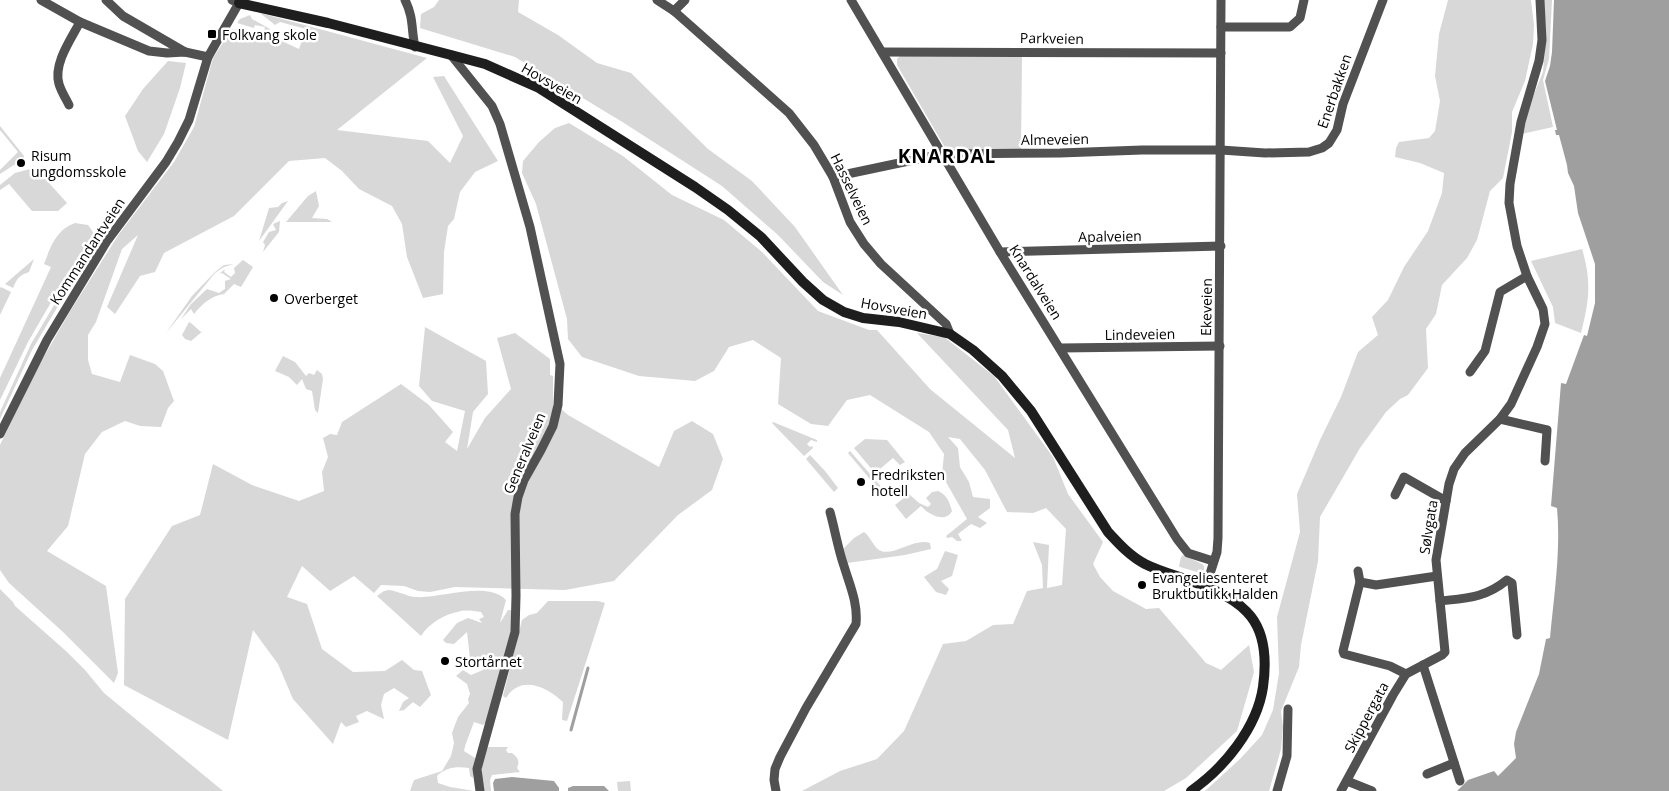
<svg xmlns="http://www.w3.org/2000/svg" width="1669" height="791" font-family="'Open Sans',sans-serif">
  <style>
    .green { fill: #d8d8d8 }
    .water { fill: #9f9f9f }
    .lines { fill: none; stroke-linecap: round; stroke-linejoin: round }
    .stream { stroke: #9f9f9f; stroke-width: 3 }
    .street { stroke: #515151; stroke-width: 9 }
    .secondary { stroke: #1e1e1e; stroke-width: 10 }
    .poi-dot { fill: #000; stroke: #fff; stroke-width: 2 }
    .labels { text-anchor: middle; dominant-baseline: central; stroke-width: 5; stroke-linejoin: round; paint-order: stroke }
    .poi-label { font-size: 14px; fill: #000; stroke: #fff; text-anchor: start }
    .street-label { font-size: 14px; fill: #000; stroke: #fff }
    .district-label { font-size: 19px; font-weight: bold; letter-spacing: 1px; fill: #000; stroke: #fff }
  </style>
  <rect width="100%" height="100%" fill="#fff"/>
  <g class="green">
    <polygon points="439,0 519,0 518,12 558,35 597,63 631,73 708,149 752,181 795,227 843,295 823,282 778,235 722,186 624,123 515,57 420,28 421,14 434,7"/>
    <polygon points="1448,0 1531,0 1534,25 1533,44 1525,81 1512,112 1512,132 1503,178 1490,191 1477,240 1467,258 1442,285 1436,314 1426,329 1428,368 1408,395 1400,399 1386,412 1360,448 1320,517 1318,561 1301,645 1299,667 1281,711 1283,727 1281,749 1269,791 1205,791 1240,759 1262,735 1273,710 1279,673 1277,617 1300,532 1297,494 1320,440 1341,397 1358,352 1378,335 1372,317 1388,300 1404,267 1428,231 1442,193 1444,173 1420,163 1395,157 1396,148 1399,142 1429,138 1435,131 1440,101 1435,76 1439,34"/>
    <polygon points="1544,0 1552,0 1549,59 1543,80 1553,127 1522,134 1530,104 1543,72 1546,37"/>
    <polygon points="260,13 427,58 337,130 428,141 450,163 463,136 433,77 444,76 498,161 475,172 460,192 454,219 448,226 444,252 443,294 423,298 407,257 402,224 392,206 359,189 342,171 325,158 289,161 234,216 164,253 155,272 140,276 115,314 107,307 138,235 122,249 96,322 88,335 88,360 92,374 120,382 130,355 155,364 163,371 174,401 168,408 161,427 140,426 125,421 102,432 85,454 68,526 47,551 106,586 118,673 114,683 63,632 9,583 0,570 0,445 34,374 69,313 119,234 174,162 194,127 213,58 232,29 262,36 265,27 255,25 254,28 237,23 240,19 250,15 252,19 270,29 269,35 299,49 306,29 280,22 275,25"/>
    <polygon points="1022,55 1021,150 947,151 897,65 897,59 900,56"/>
    <polygon points="168,61 186,63 180,88 164,134 147,162 138,151 125,116 143,89"/>
    <polygon points="569,123 623,156 672,195 724,220 762,252 818,311 869,330 877,330 930,389 1015,458 1008,430 917,333 944,337 994,376 1053,457 1068,494 1103,542 1093,564 1100,577 1113,591 1146,609 1159,608 1206,663 1221,670 1249,645 1254,672 1237,731 1186,778 1164,791 802,791 840,771 877,759 904,731 943,644 966,641 993,625 1013,624 1027,591 1043,588 1042,565 1033,542 1049,545 1047,588 1062,585 1066,529 1046,508 1033,513 1007,512 985,470 960,439 948,437 958,448 960,467 969,482 973,497 990,499 990,508 978,517 987,523 980,528 971,524 958,534 962,541 957,541 952,537 947,538 946,536 967,519 942,475 944,454 929,432 870,395 847,400 828,426 811,424 778,404 781,358 753,340 729,347 714,371 695,381 639,376 582,357 568,339 567,319 536,204 522,173 523,161 539,142 555,128"/>
    <polygon points="0,126 24,156 23,159 0,174 0,170 18,152 0,130"/>
    <polygon points="30,169 40,173 67,203 58,211 32,211 9,184 0,190 0,185 15,173"/>
    <polygon points="316,191 319,206 312,218 327,219 332,222 286,222 308,196"/>
    <polygon points="288,201 259,241 269,208 278,207 282,203"/>
    <polygon points="280,221 279,232 263,252 265,245 263,242 269,232 276,230 273,224"/>
    <path d="M75,223L88,225L93,232L95,238L61,285L28,342L0,400V378L51,267L44,264C51,246 56,230 75,223Z"/>
    <polygon points="97,242 98,246 58,306 32,350 0,419 0,412 31,344 69,280"/>
    <path d="M1582,249C1592,282 1589,301 1581,333L1555,323L1553,307L1531,261Z"/>
    <path d="M34,259L29,272C20,275 17,278 13,288L5,284Z"/>
    <path d="M243,260L253,267L241,287L234,284L224,294C211,296 202,304 194,314L191,309L181,319L191,304L207,289L219,293L225,289V281L231,279L222,273L219,274L225,269L224,272L231,277L235,273L234,268Z"/>
    <polygon points="234,264 224,267 215,273 166,333 192,296 215,272 224,265"/>
    <polygon points="1,287 11,292 0,315 0,288"/>
    <polygon points="189,322 191,323 201,332 203,331 191,341 185,339 182,335"/>
    <polygon points="425,327 486,361 488,394 473,412 467,449 485,418 511,389 497,338 515,333 550,359 550,375 553,376 553,406 559,410 560,408 568,415 659,467 674,431 692,421 713,434 723,459 712,490 678,515 614,581 565,590 455,587 430,592 418,591 404,586 381,585 374,593 354,576 330,591 302,566 287,597 307,604 322,649 353,672 385,671 402,660 414,670 422,671 431,695 420,707 413,702 404,710 399,711 403,702 409,698 394,688 384,694 381,705 384,719 367,711 356,716 359,722 346,727 341,722 333,744 293,699 278,664 253,630 228,740 124,685 125,599 172,526 200,515 213,464 252,485 299,501 324,491 322,472 328,457 323,438 330,434 337,435 342,422 401,384 429,405 453,432 445,442 457,451 465,411 432,401 419,386"/>
    <polygon points="283,356 295,362 306,376 309,373 314,375 317,370 322,374 323,379 318,413 315,410 312,391 306,389 302,379 297,385 289,377 275,371"/>
    <polygon points="773,422 817,440 817,442 811,440 807,444 810,447 812,446 813,448 804,456 772,423"/>
    <polygon points="865,439 887,440 905,462 900,465 893,458 875,473 854,448"/>
    <polygon points="850,451 883,489 880,491 848,453"/>
    <polygon points="810,455 825,471 838,488 834,492 806,459"/>
    <path d="M938,491C947,495 949,501 952,511C945,524 928,514 921,506L906,519L895,505L909,494L919,503L928,507L931,504L926,498L932,492Z"/>
    <path d="M864,532C870,536 873,546 879,550C892,558 914,537 930,543L931,549L905,555L847,563L842,550L854,538Z"/>
    <polygon points="945,551 958,555 952,576 941,581 949,589 946,595 936,592 924,577 937,569"/>
    <polygon points="1183,555 1202,564 1204,566 1204,572 1197,572 1180,567 1179,566 1181,557"/>
    <polygon points="0,589 13,602 15,606 67,652 85,670 104,693 223,791 0,791"/>
    <path d="M389,590C398,591 406,596 415,597C440,599 487,580 506,600L500,623L508,610H511C517,631 493,698 486,722L483,725L474,722L465,746L464,751L475,758L473,778L470,776L469,768C458,766 445,767 437,776L438,783L450,787L474,791H410L414,780L442,771L451,756L454,743L452,733L458,717L469,703L468,699L470,694L467,684L456,676L463,670L471,675L483,670L482,662L479,660L477,664L470,659L467,632L454,644L446,643L443,640L457,623L468,618L482,623L479,619L484,617L481,612C474,611 467,610 461,611C445,614 429,623 421,636L377,596L384,591Z"/>
    <path d="M548,601H598L605,603L567,721L562,720L563,702C547,687 521,674 506,698L503,696L522,620L529,615L537,613Z"/>
    <path d="M488,747H508L506,750L508,753H512C518,758 520,760 517,768L520,772L492,775L490,780L491,791H484C481,778 480,758 488,747Z"/>
    <polygon points="630,781 631,791 618,791 617,782"/>
  </g>
  <g class="water">
    <path d="M1554,0H1669V791H1457L1468,780L1494,771L1498,776L1516,758L1514,744L1516,732L1539,674L1546,639L1550,638C1554,595 1561,551 1557,508L1551,506L1561,383L1566,384L1584,335L1587,336L1595,303V264L1578,213L1574,186L1568,173L1567,165L1559,135H1556L1555,130H1557L1545,81L1550,66L1552,52Z"/>
    <polygon points="512,777 554,781 559,788 559,791 494,791 493,783 495,779"/>
    <polygon points="573,786 604,786 609,791 568,791 568,788"/>
  </g>
  <g class="lines">
    <polyline class="stream" points="571,730 588,668"/>
    <g class="street">
      <polyline points="41,0 80,22 149,51 167,53 185,52 208,57"/>
      <polyline points="106,0 123,16 185,52"/>
      <path d="M405,0C414,18 411,29 415,47"/>
      <polyline points="657,0 674,11 789,113 814,145 833,177 850,222 864,244 881,264 946,324 950,334"/>
      <polyline points="851,0 1000,252 1177,539 1188,553 1213,561"/>
      <polyline points="674,11 685,0"/>
      <polyline points="1221,27 1290,27 1300,18 1304,0"/>
      <polyline points="882,52 1221,53"/>
      <polyline points="451,55 492,106 500,124 530,227 560,364 558,405 553,426 541,450 524,480 518,497 515,514 516,596 515,632 477,769 480,791"/>
      <path d="M69,105C66,99 61,91 59,84C53,64 71,39 80,22"/>
      <polyline points="833,177 942,154 1060,153 1142,150 1221,150 1265,153 1309,152 1322,148 1329,143 1337,130 1343,104 1383,0"/>
      <polyline points="1000,252 1221,246"/>
      <polyline points="1061,348 1220,346"/>
      <polyline points="1470,372 1485,351 1500,292 1527,276"/>
      <polyline points="1500,419 1547,430 1545,461"/>
      <polyline points="0,434 47,340 107,241 166,162 178,142 189,120 208,57 239,3 232,0"/>
      <polyline points="1395,495 1404,477 1446,501"/>
      <polyline points="1358,571 1360,582 1343,651 1344,654 1390,666 1406,674"/>
      <polyline points="1360,582 1376,585 1437,576"/>
      <polyline points="1206,586 1217,552 1218,538 1221,0"/>
      <path d="M1440,601C1467,598 1485,598 1507,580L1512,583L1517,635"/>
      <polyline points="1423,665 1460,781"/>
      <polyline points="1427,774 1454,763"/>
      <polyline points="1347,781 1372,791"/>
      <path d="M776,791L774,780L775,769L780,757L806,708L856,624C858,603 850,586 844,566C838,549 835,530 830,512"/>
      <polyline points="1277,791 1287,756 1288,709"/>
      <polyline points="1341,791 1393,695 1406,674 1442,655 1445,652 1436,560 1449,484 1454,469 1465,453 1500,419 1511,404 1537,347 1545,324 1543,309 1527,276 1517,246 1509,203 1510,184 1521,122 1539,61 1542,40 1540,0"/>
    </g>
    <path class="secondary" d="M239,3L328,23L451,55L485,64L539,88L695,187L728,210L761,237L803,282L823,300L844,312L863,318L899,322L950,334L973,350L1002,376L1031,411L1108,532C1119,544 1130,556 1145,564C1159,571 1174,575 1188,580C1247,600 1272,622 1263,687C1257,728 1224,768 1191,791"/>
  </g>
  <g class="poi-dot">
    <rect x="207" y="29" width="10" height="10" rx="2.5"/>
    <circle cx="21" cy="163" r="5"/>
    <circle cx="274" cy="298" r="5"/>
    <circle cx="861" cy="482" r="5"/>
    <circle cx="1142" cy="585" r="5"/>
    <circle cx="445" cy="661" r="5"/>
  </g>
  <g class="labels">
    <g class="poi-label">
      <text x="222" y="34">Folkvang skole</text>
      <text x="31" y="155">Risum<tspan x="31" dy="16">ungdomsskole</tspan></text>
      <text x="284" y="298">Overberget</text>
      <text x="871" y="474">Fredriksten<tspan x="871" dy="16">hotell</tspan></text>
      <text x="1152" y="577">Evangeliesenteret<tspan x="1152" dy="16">Bruktbutikk Halden</tspan></text>
      <text x="455" y="661">Stortårnet</text>
    </g>
    <g class="street-label">
      <text transform="translate(1052 38) rotate(1)">Parkveien</text>
      <text transform="translate(552 83) rotate(30)">Hovsveien</text>
      <text transform="translate(1334 91) rotate(-71)">Enerbakken</text>
      <text transform="translate(1055 139) rotate(-1)">Almeveien</text>
      <text transform="translate(852 189) rotate(64)">Hasselveien</text>
      <text transform="translate(1110 236) rotate(-1)">Apalveien</text>
      <text transform="translate(87 251) rotate(-57)">Kommandantveien</text>
      <text transform="translate(1036 282) rotate(58)">Knardalveien</text>
      <text transform="translate(1206 307) rotate(-89)">Ekeveien</text>
      <text transform="translate(894 308) rotate(10)">Hovsveien</text>
      <text transform="translate(1140 334) rotate(-1)">Lindeveien</text>
      <text transform="translate(524 453) rotate(-67)">Generalveien</text>
      <text transform="translate(1428 527) rotate(-81)">Sølvgata</text>
      <text transform="translate(1366 717) rotate(-62)">Skippergata</text>
    </g>
    <g class="district-label">
      <text x="947" y="156">KNARDAL</text>
    </g>
  </g>
</svg>
